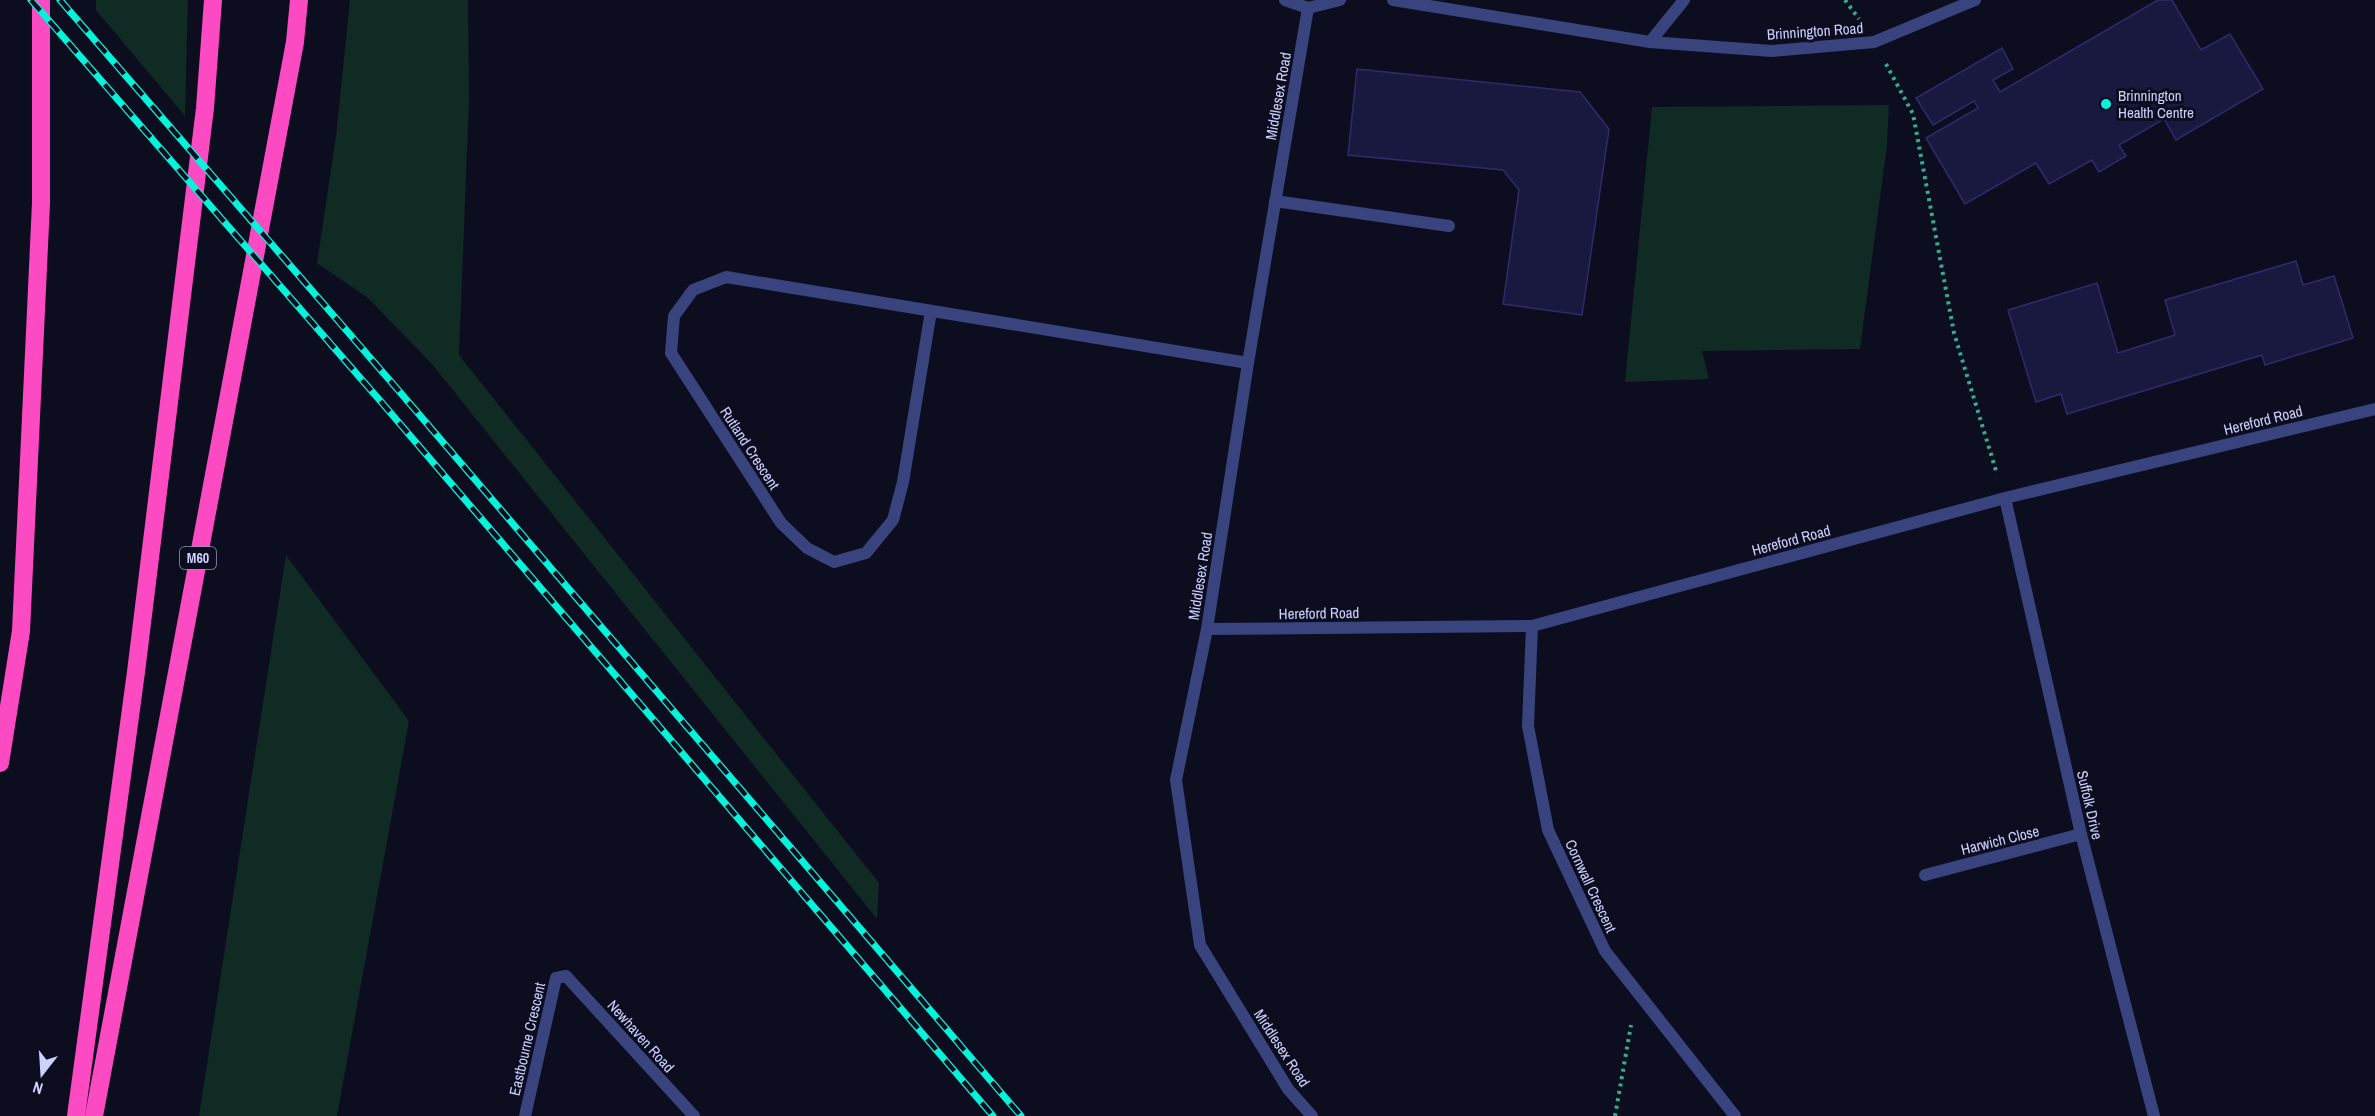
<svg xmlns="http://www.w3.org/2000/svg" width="2375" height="1116" font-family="'Archivo Narrow',sans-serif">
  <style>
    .green { fill: #102a24 }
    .building { fill: #191940; stroke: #2c2c6c; stroke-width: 1.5 }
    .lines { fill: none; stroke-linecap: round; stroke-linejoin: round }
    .path { stroke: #2fb08e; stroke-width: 4; stroke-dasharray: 3 4.5; stroke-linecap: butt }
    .service { stroke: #39447e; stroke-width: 12 }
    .minor { stroke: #39447e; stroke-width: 12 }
    .tertiary { stroke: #39447e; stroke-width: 12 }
    .motorway { stroke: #fc4ac3; stroke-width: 18 }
    .rail-casing { stroke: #04f3db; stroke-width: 7 }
    .rail { stroke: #0d0d20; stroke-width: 4.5; stroke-dasharray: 14; stroke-linecap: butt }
    .poi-dot { fill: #04f3db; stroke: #0d0d20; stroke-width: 2 }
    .labels { text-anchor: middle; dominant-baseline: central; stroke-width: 6; stroke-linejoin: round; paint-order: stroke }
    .shield { fill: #0d0d20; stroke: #9396bb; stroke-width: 1.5 }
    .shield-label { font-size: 14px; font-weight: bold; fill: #cdd1fe }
    .street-label { font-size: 15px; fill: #cdd1fe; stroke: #0d0d20 }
    .poi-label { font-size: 15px; fill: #cdd1fe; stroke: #0d0d20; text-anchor: start }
  </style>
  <rect width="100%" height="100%" fill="#0d0d20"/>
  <g class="green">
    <polygon points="96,0 188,0 185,116 96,10"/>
    <polygon points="350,0 468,0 469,102 459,355 879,883 877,919 432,364 368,298 317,263 336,136"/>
    <polygon points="1889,105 1887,145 1860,349 1702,351 1709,379 1625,382 1652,107"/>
    <polygon points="286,555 409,721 337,1116 199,1116"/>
  </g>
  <g class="building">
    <polygon points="2158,0 2172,0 2201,50 2230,34 2263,89 2176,140 2164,119 2119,145 2126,156 2099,172 2092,160 2049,184 2036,163 1965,204 1926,138 1978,108 1974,101 1933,125 1916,98 2002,48 2013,69 1993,80 2000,92"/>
    <polygon points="1357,69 1580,92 1609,129 1582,315 1503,304 1519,190 1503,170 1348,155"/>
    <polygon points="2296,261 2303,285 2334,276 2353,338 2265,365 2262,355 2067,414 2061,394 2036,402 2008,310 2097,283 2118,353 2175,335 2165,300"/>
  </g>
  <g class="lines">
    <g class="path">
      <polyline points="1845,0 1859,19"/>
      <polyline points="1886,64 1913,114 1954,333 1997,474"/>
      <polyline points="1615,1116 1631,1025"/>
    </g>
    <polyline class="service" points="1275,201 1449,226"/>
    <g class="minor">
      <polyline points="1308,8 1248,363 1207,629 1176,780 1200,945 1288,1089 1312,1116"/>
      <polyline points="1650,42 1684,0"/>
      <polyline points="931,311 903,482 893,520 866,553 834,562 807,548 781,523 671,353 674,316 693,290 726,277 1248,363"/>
      <polyline points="2005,498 2081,834 2154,1116"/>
      <polyline points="1532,626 1528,726 1548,830 1605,951 1735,1116"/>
      <polyline points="1207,629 1532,626 2005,498 2375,409"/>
      <polyline points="1925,875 2081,834"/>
      <polyline points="525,1116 556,978 566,976 694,1116"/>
    </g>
    <g class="tertiary">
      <polyline points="1285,0 1308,8 1340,0"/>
      <polyline points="1393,0 1650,42 1772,51 1874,42 1975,0"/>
    </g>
    <g class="motorway">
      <polyline points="0,763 21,631 41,203 41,0"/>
      <polyline points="76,1116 136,672 205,108 213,0"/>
      <polyline points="94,1116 295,42 299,0"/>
    </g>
    <g class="rail-casing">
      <g id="rail">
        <polyline points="31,0 383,404 993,1116"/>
        <polyline points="60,0 399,391 1021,1116"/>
      </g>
    </g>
    <use href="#rail" class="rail"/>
  </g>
  <circle class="poi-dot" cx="2106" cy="104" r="6"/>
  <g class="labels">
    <rect class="shield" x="180" y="547" width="36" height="22" rx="4.5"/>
    <g class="shield-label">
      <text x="198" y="558">M60</text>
    </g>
    <g class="street-label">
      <text transform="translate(1815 31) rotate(-4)">Brinnington Road</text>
      <text transform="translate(1278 96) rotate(-80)">Middlesex Road</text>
      <text transform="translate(2263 420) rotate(-14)">Hereford Road</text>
      <text transform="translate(750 448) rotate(57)">Rutland Crescent</text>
      <text transform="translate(1791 540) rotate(-15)">Hereford Road</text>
      <text transform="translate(1200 576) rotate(-81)">Middlesex Road</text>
      <text transform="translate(1319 613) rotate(-1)">Hereford Road</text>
      <text transform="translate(2090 805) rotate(77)">Suffolk Drive</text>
      <text transform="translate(2000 840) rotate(-14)">Harwich Close</text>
      <text transform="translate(1591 886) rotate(65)">Cornwall Crescent</text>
      <text transform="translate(641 1036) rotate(48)">Newhaven Road</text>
      <text transform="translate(527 1039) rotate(-77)">Eastbourne Crescent</text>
      <text transform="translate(1282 1048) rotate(57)">Middlesex Road</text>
    </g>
    <g class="poi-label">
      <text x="2118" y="95">Brinnington<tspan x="2118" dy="17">Health Centre</tspan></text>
    </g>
  </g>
  <g transform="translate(42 1074) rotate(197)" stroke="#0d0d20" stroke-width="4.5" paint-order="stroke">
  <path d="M0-4.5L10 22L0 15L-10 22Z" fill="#cdd1fe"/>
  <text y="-9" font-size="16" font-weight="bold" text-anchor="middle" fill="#cdd1fe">N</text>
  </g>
</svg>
